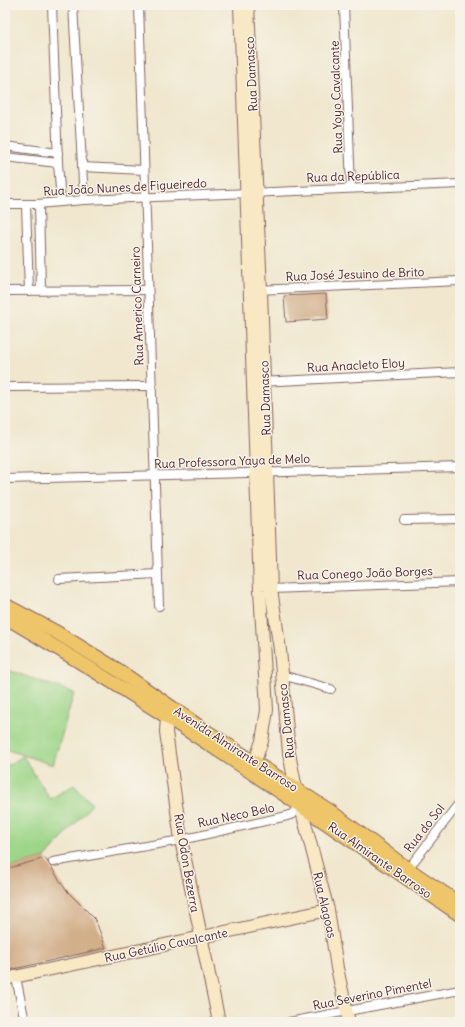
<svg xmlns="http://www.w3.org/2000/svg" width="465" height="1027" font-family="Delius,sans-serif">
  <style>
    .green { fill: #9dd688; stroke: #747a5a }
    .building { fill: #d2ae89 }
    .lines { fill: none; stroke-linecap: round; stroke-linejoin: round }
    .street-casing { stroke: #846564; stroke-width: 10 }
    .secondary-casing { stroke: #846564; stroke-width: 14 }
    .primary-casing { stroke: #846564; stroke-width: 15 }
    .street { stroke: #fff; stroke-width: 8 }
    .secondary { stroke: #f8e8c3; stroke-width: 12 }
    .primary { stroke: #eec569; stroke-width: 13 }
    .labels { text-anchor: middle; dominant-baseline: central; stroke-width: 3; stroke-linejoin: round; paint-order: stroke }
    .street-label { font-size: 12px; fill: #4a1f2b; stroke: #f7f3e8 }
  </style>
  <rect width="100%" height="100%" fill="#f7f3e8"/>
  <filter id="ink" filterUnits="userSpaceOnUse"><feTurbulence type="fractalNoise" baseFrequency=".025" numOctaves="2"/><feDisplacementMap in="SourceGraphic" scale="8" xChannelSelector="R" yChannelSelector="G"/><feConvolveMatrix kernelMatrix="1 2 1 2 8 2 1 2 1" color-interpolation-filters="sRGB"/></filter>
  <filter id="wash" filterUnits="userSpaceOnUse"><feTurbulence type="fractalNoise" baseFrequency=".012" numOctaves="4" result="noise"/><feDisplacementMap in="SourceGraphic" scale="16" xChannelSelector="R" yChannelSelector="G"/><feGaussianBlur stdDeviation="0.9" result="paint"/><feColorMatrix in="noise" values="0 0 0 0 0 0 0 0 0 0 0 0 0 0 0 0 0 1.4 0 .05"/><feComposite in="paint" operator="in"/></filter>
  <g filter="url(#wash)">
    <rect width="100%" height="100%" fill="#f0e7ce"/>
    <g class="green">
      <polygon points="5,669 74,693 53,765 5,749"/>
      <polygon points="23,756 50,799 74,785 92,804 45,858 5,869 5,767"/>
    </g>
    <g id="blocks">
      <g class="building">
        <polygon points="326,294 328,319 286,322 284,296"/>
        <polygon points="45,858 66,890 95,919 106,948 5,971 5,869"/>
      </g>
    </g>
  </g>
  <g filter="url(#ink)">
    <use href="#blocks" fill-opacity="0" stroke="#846564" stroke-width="1"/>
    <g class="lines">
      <g class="street-casing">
        <g id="street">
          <polyline points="52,5 58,163 61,202"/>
          <polyline points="73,5 84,200"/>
          <polyline points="139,5 159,606"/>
          <polyline points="344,5 351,188"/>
          <polyline points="5,146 58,153"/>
          <polyline points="5,157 58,163"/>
          <polyline points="82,167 144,170"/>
          <polyline points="5,204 37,204 84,200 460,184"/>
          <polyline points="39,204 41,290"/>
          <polyline points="26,205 29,291"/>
          <polyline points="257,290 460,281"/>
          <polyline points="5,291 148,290"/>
          <polyline points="259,382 460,372"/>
          <polyline points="5,387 151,386"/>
          <path d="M5,479C157,476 308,471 460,467"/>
          <polyline points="404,520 460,519"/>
          <polyline points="59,579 158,574"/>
          <polyline points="271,589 460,582"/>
          <polyline points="282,675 331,689"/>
          <polyline points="53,862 181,840 287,816 293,814 300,805"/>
          <polyline points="408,869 460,802"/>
          <polyline points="16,977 25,1022"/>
          <polyline points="289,1022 460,990"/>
        </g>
      </g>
      <g class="secondary-casing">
        <g id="secondary">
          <polyline points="240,5 260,590 267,710 262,741 255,761"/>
          <polyline points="248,5 261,290 271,589 280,650 289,753 296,789 328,910 337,968 349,1022"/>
          <polyline points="175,714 167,717 166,732 181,840 219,1022"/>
          <polyline points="5,979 328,910"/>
        </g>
      </g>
      <g class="primary-casing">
        <g id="primary">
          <polyline points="5,605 56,632 118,670 200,727 330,811 408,869 460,904"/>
          <path d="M5,617C162,709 311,812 460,915"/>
        </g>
      </g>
      <use href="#street" class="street"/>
      <use href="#secondary" class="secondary"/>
      <use href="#primary" class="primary"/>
    </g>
  </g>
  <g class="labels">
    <g class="street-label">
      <text transform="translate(251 74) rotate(-93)">Rua Damasco</text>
      <text transform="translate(336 97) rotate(-92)">Rua Yoyo Cavalcante</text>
      <text transform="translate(353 176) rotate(-2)">Rua da República</text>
      <text transform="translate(125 187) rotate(-3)">Rua João Nunes de Figueiredo</text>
      <text transform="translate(355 274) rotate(-2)">Rua José Jesuino de Brito</text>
      <text transform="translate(137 306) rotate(-92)">Rua Americo Carneiro</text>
      <text transform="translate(356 365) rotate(-3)">Rua Anacleto Eloy</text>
      <text transform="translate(265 398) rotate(-92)">Rua Damasco</text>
      <text transform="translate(232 461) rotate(-2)">Rua Professora Yaya de Melo</text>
      <text transform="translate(365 573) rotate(-2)">Rua Conego João Borges</text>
      <text transform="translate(286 721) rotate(-96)">Rua Damasco</text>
      <text transform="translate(236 749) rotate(33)">Avenida Almirante Barroso</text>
      <text transform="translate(236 815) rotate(-12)">Rua Neco Belo</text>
      <text transform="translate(424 828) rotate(-52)">Rua do Sol</text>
      <text transform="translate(380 860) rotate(35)">Rua Almirante Barroso</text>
      <text transform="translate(187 863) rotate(80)">Rua Odon Bezerra</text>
      <text transform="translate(325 905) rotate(77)">Rua Alagoas</text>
      <text transform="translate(166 945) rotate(-12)">Rua Getúlio Cavalcante</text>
      <text transform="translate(372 994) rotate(-11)">Rua Severino Pimentel</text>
    </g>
  </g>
  <rect width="465" height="1027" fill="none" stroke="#f7f3e8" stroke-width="20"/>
</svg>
